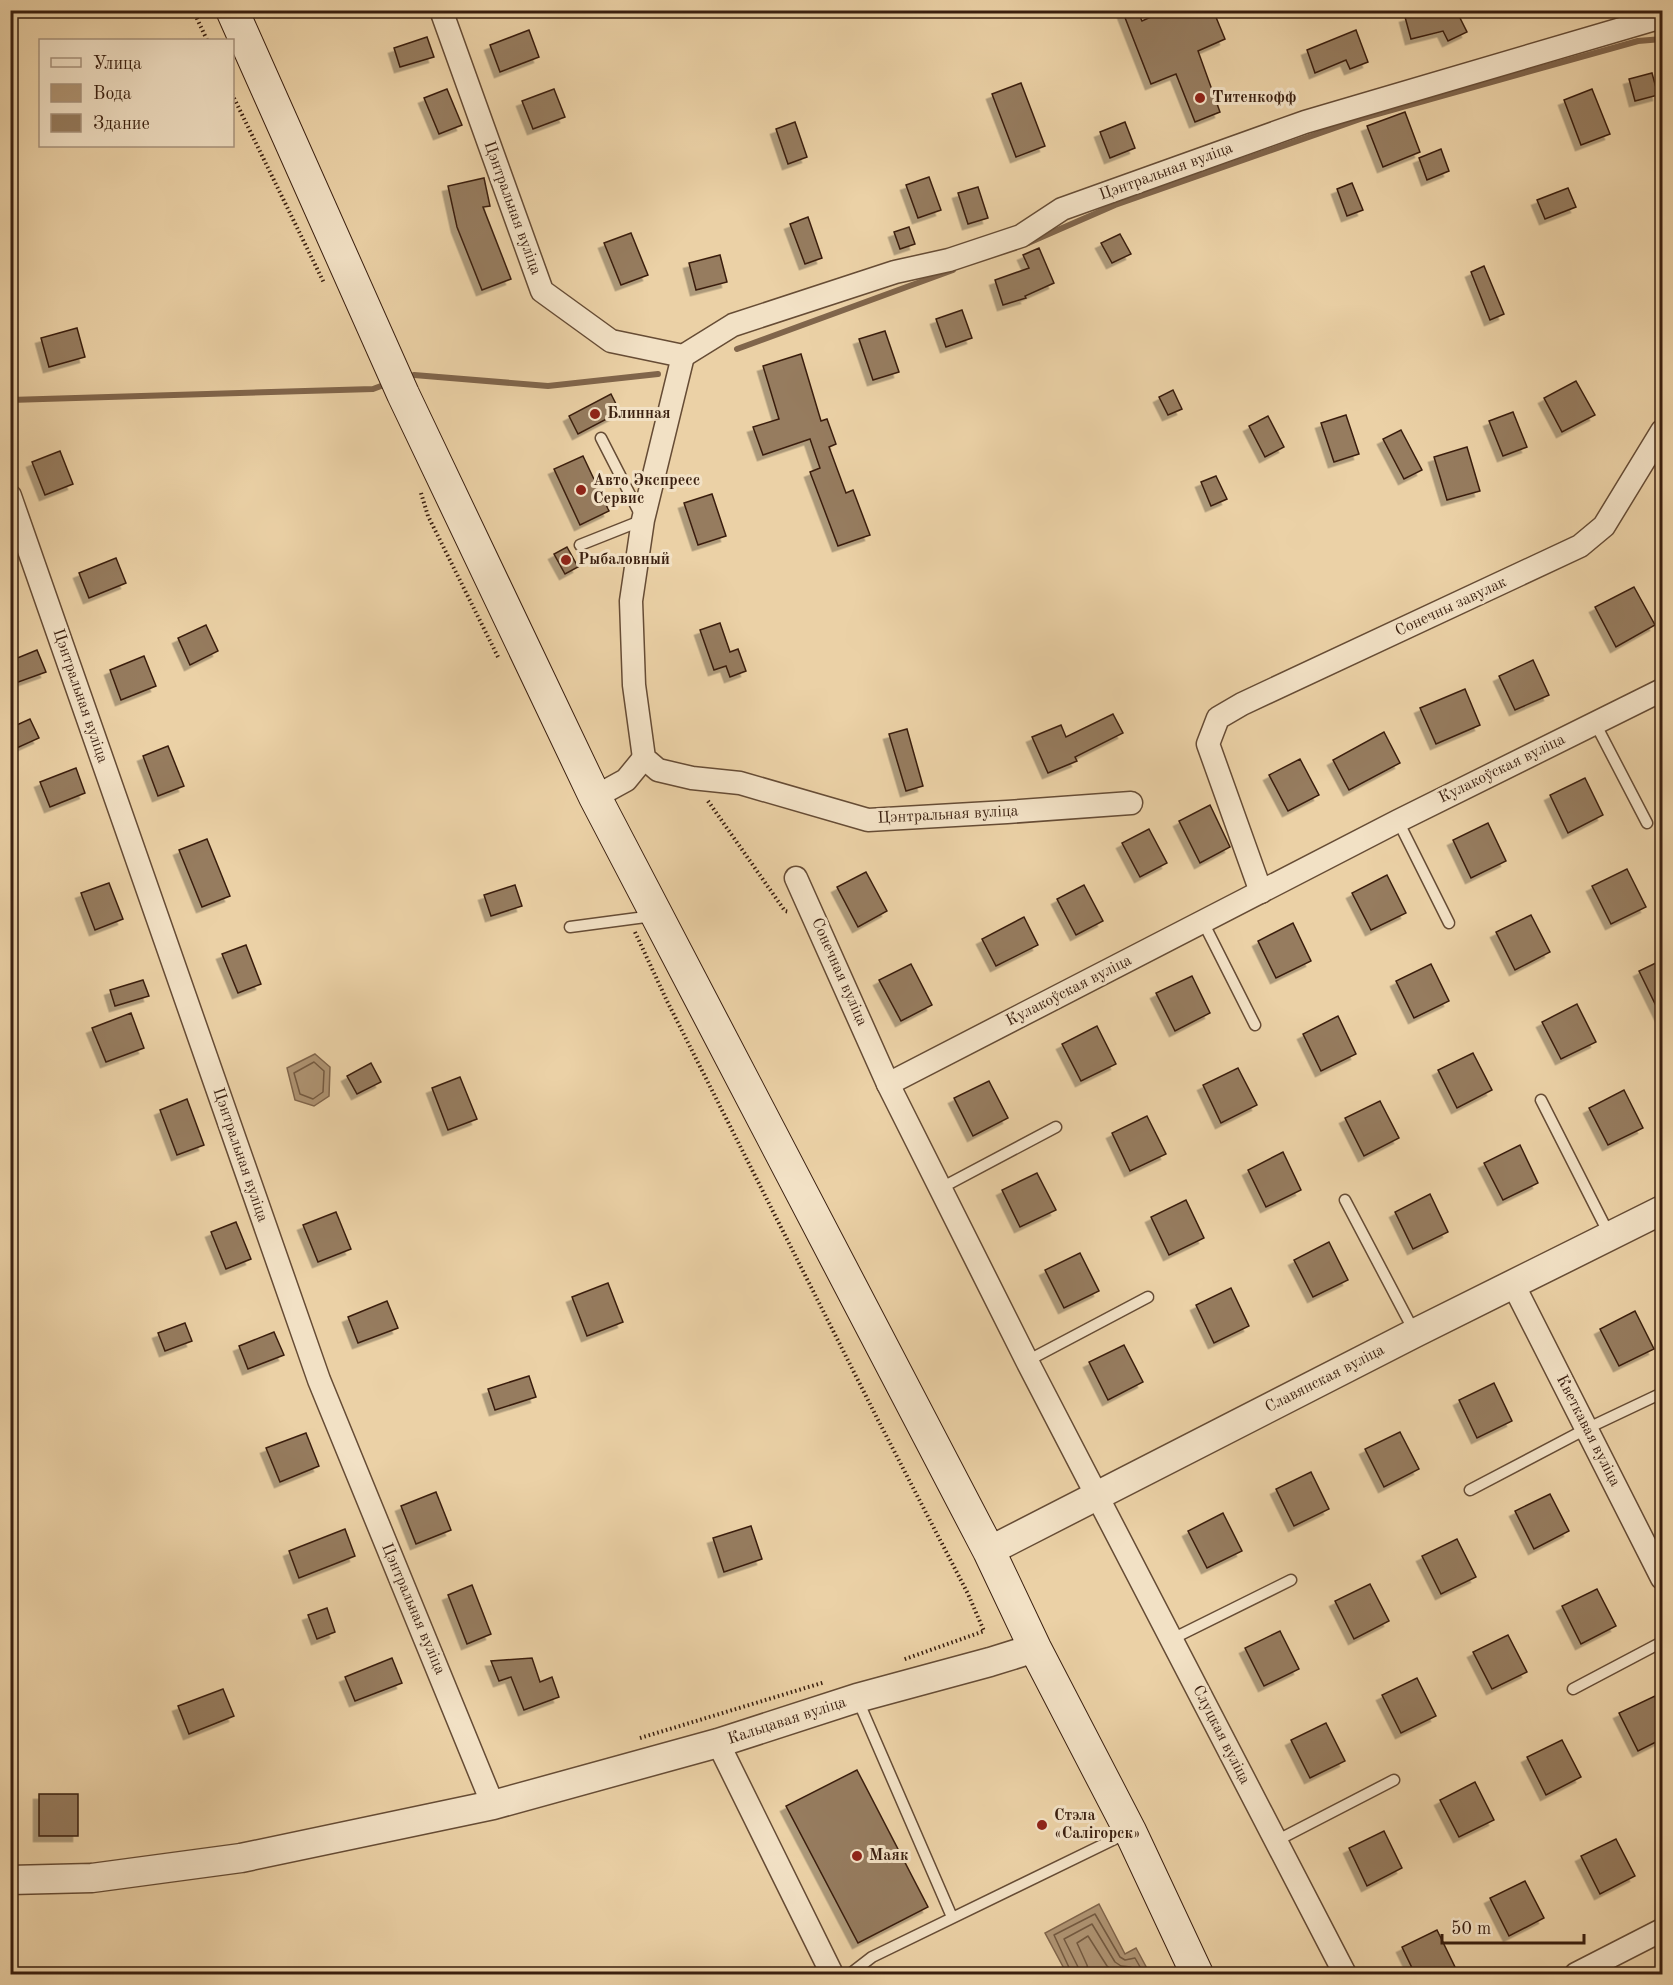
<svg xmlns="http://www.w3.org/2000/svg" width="1673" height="1985" font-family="'Old Standard TT',serif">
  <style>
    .water { fill: #af9473; stroke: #80654b; stroke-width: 1.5 }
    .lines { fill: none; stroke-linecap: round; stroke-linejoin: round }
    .shore { stroke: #745a41; stroke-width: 1.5 }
    .stream { stroke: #80654b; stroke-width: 6 }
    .building { fill: #967c5e; stroke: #3a1f0f; stroke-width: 1.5; filter: url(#shadow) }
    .service-casing { stroke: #664c35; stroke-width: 13 }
    .minor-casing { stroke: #664c35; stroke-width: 25 }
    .tertiary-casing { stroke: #664c35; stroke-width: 31 }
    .secondary-casing { stroke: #3a1f0f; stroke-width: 34 }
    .path { stroke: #3a1f0f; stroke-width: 4; stroke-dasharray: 1.5 3; stroke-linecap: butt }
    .service { stroke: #f2e1c5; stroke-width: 10 }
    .minor { stroke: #f2e1c5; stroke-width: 22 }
    .tertiary { stroke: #f2e1c5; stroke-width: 28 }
    .secondary { stroke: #f2e1c5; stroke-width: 32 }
    .poi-dot { fill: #8f2418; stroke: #f2e1c5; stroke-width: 2 }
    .labels { text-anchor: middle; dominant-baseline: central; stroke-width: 6; stroke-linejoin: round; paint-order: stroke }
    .poi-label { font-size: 16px; font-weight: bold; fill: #3a1f0f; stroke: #f2e1c5; text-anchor: start }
    .street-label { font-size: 16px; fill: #3a1f0f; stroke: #f2e1c5 }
  </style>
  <defs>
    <filter id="shadow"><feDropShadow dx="-5.5" dy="5.5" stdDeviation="0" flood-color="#0004"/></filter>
  </defs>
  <rect width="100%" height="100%" fill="#ebd1a6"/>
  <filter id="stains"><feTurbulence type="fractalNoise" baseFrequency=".00333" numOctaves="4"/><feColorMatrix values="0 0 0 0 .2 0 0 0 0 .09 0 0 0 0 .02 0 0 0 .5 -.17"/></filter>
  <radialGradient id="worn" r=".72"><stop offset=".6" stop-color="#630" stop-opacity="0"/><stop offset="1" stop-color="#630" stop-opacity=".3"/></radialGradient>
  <g class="water">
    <polygon points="315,1054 330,1067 329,1096 314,1106 295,1100 287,1068"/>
    <polygon points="1099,1904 1125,1954 1136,1948 1150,1974 1067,1974 1045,1933"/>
  </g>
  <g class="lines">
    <g class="shore">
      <polygon points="314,1062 324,1071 323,1092 313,1099 300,1094 294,1073"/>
      <polyline points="1072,1974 1054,1935 1095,1914 1120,1957 1125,1960 1135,1958 1144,1974"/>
      <polyline points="1080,1974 1078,1967 1064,1939 1092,1924 1115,1962 1121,1966 1131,1967 1135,1974"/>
      <polyline points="1089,1974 1087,1965 1077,1943 1088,1936 1107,1966 1117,1974"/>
    </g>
    <g class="stream">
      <polyline points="1028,243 1115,205 1363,118 1638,41 1662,39"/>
      <polyline points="737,349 953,270"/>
      <polyline points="414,375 548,386 658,374"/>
      <polyline points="10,400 373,389 381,386"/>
    </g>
  </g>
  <g class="building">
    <polygon points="1122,10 1137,10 1142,21 1166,10 1213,10 1225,39 1198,51 1220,112 1195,122 1176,74 1151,84"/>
    <polygon points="1429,10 1456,10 1467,32 1448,41 1443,31 1411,39 1405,17"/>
    <polygon points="529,30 539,57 500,72 490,45"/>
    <polygon points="1356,30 1368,62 1350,69 1346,60 1315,73 1307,50"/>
    <polygon points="427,37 434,57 400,67 394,48"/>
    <polygon points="1652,73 1658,95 1635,101 1629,79"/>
    <polygon points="1021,83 1045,146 1016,157 992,94"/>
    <polygon points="447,89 462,125 439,134 424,98"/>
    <polygon points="554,89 565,117 533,129 522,101"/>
    <polygon points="1592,89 1610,134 1581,145 1564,100"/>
    <polygon points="1405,112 1420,152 1383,167 1367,126"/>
    <polygon points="795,122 807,157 788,164 776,129"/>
    <polygon points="1125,122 1135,148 1110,158 1100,132"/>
    <polygon points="1441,149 1449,171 1427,180 1419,158"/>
    <polygon points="929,177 941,210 918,218 906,185"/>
    <polygon points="484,178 490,206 483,207 511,279 482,290 457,227 448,186"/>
    <polygon points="1352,183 1363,210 1347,216 1337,189"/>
    <polygon points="978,187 988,218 968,224 958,193"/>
    <polygon points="1568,188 1576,207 1545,219 1537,200"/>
    <polygon points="808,217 822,258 805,264 790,224"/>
    <polygon points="909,227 915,244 900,249 894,232"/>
    <polygon points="631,233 648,275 621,285 604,243"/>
    <polygon points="1120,234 1131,254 1112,263 1101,243"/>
    <polygon points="1039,248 1054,283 1025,296 1026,298 1003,305 995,280 1029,268 1023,255"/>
    <polygon points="720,255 727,282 696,290 689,263"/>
    <polygon points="1484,266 1504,314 1490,320 1471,272"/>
    <polygon points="962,310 972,338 946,347 936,319"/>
    <polygon points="77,328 85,357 49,367 41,338"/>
    <polygon points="885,331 899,372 873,380 859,339"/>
    <polygon points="801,354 821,421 827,419 836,444 829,447 846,493 853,490 870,535 838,546 810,472 820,468 810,439 763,455 753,427 779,419 763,366"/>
    <polygon points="1576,381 1595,415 1562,432 1544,398"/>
    <polygon points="1173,390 1182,409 1168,415 1159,397"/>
    <polygon points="611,394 620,412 578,434 569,416"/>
    <polygon points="1513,412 1527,447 1503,456 1489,421"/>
    <polygon points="1346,415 1359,454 1334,462 1321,423"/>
    <polygon points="1268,416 1284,447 1265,457 1249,426"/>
    <polygon points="1401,430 1422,470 1404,479 1383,439"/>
    <polygon points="1467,447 1480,491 1447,500 1434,457"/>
    <polygon points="60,451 73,484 45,495 32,462"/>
    <polygon points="583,456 609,511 580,525 554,469"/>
    <polygon points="1216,476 1227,499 1211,506 1201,482"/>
    <polygon points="712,494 726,536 698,545 684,503"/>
    <polygon points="567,547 578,567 565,574 554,554"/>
    <polygon points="116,558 126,583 89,598 79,573"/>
    <polygon points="1634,587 1655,625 1616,647 1595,607"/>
    <polygon points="720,623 730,652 738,649 746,671 730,677 726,666 714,670 700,630"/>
    <polygon points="206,625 218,651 190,665 178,638"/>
    <polygon points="37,650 46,672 10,685 10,661"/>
    <polygon points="144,656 156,686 121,700 110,670"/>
    <polygon points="1533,660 1549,695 1515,710 1499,676"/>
    <polygon points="1465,689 1480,725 1436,744 1420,708"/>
    <polygon points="1113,714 1123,733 1075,757 1077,761 1048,773 1032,737 1061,725 1066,737"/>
    <polygon points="30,719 39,738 10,751 10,728"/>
    <polygon points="907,729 923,786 906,791 889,734"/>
    <polygon points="1384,732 1400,763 1349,790 1333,760"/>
    <polygon points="168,746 184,786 158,796 143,756"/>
    <polygon points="1300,759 1319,795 1288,811 1269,775"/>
    <polygon points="76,768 85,793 50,807 40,782"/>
    <polygon points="1585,778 1603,815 1568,833 1550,795"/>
    <polygon points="1210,805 1230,847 1200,863 1179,821"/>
    <polygon points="1488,823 1506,861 1471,878 1453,840"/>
    <polygon points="1149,829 1167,863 1140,877 1122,843"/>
    <polygon points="207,839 230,896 202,907 179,850"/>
    <polygon points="1627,869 1646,907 1611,924 1592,886"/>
    <polygon points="866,872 887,911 858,927 837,887"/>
    <polygon points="1387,875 1406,913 1371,930 1352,893"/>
    <polygon points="109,883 123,919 95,930 81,893"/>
    <polygon points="515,885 522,906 491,916 484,895"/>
    <polygon points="1084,885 1103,921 1076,935 1057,899"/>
    <polygon points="1531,915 1550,952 1515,970 1496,932"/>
    <polygon points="1024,917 1038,945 996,966 982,939"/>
    <polygon points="1293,923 1311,961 1276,978 1258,941"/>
    <polygon points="246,945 261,984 238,993 222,954"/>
    <polygon points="1662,960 1662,1018 1639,971"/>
    <polygon points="911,964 932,1005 901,1021 879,980"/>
    <polygon points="1431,964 1449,1001 1414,1018 1396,981"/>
    <polygon points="1192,976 1210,1013 1175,1031 1156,993"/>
    <polygon points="143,980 149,996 115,1006 110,990"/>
    <polygon points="1577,1004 1596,1042 1561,1059 1542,1022"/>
    <polygon points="131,1013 144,1048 106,1062 92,1028"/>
    <polygon points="1338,1016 1356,1054 1321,1071 1303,1034"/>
    <polygon points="1097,1026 1116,1064 1081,1081 1062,1044"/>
    <polygon points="1473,1053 1492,1090 1457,1108 1438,1070"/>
    <polygon points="371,1063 381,1082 357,1094 347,1076"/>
    <polygon points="1238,1068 1257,1105 1221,1123 1203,1085"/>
    <polygon points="460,1077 477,1119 448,1130 432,1088"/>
    <polygon points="989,1081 1008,1118 973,1136 954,1098"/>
    <polygon points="1624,1090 1643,1128 1608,1145 1589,1108"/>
    <polygon points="187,1099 204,1145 177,1155 160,1110"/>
    <polygon points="1380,1101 1399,1138 1364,1156 1345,1118"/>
    <polygon points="1147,1116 1166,1154 1130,1171 1112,1133"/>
    <polygon points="1520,1145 1538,1183 1503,1200 1484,1163"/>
    <polygon points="1283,1152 1301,1190 1266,1207 1248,1170"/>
    <polygon points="1037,1173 1056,1210 1020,1227 1002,1190"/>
    <polygon points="1430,1194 1448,1232 1413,1249 1395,1212"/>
    <polygon points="1186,1200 1204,1238 1169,1255 1151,1217"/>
    <polygon points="336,1212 351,1249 318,1262 303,1225"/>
    <polygon points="236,1222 251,1259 226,1269 211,1232"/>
    <polygon points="1329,1242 1348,1280 1313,1297 1294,1260"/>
    <polygon points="1080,1253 1099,1291 1064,1308 1045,1270"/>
    <polygon points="608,1283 623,1322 587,1336 572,1297"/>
    <polygon points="1231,1288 1249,1326 1214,1343 1196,1305"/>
    <polygon points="387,1301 398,1328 358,1343 348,1317"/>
    <polygon points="1635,1311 1654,1349 1619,1366 1600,1329"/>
    <polygon points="185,1323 192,1341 165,1351 158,1333"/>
    <polygon points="274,1332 284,1355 248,1369 239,1346"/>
    <polygon points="1124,1345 1143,1382 1108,1400 1089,1362"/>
    <polygon points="529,1376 536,1397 495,1410 488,1389"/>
    <polygon points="1494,1383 1512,1421 1477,1438 1459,1400"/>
    <polygon points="1400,1432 1419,1469 1384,1487 1365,1449"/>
    <polygon points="306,1433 319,1466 280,1482 266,1448"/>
    <polygon points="1311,1472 1329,1509 1294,1526 1276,1489"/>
    <polygon points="436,1492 451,1530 416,1544 401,1506"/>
    <polygon points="1550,1494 1569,1531 1534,1549 1515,1511"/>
    <polygon points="1223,1513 1242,1551 1207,1568 1188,1531"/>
    <polygon points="751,1526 762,1559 724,1572 713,1538"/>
    <polygon points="345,1529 355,1556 299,1578 289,1551"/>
    <polygon points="1457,1539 1476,1577 1441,1594 1422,1556"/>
    <polygon points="1370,1584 1389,1621 1354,1639 1335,1601"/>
    <polygon points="472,1585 491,1634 467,1644 448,1595"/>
    <polygon points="1597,1589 1616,1626 1581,1644 1562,1606"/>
    <polygon points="327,1608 335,1632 317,1639 308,1615"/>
    <polygon points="1280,1631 1299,1669 1264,1686 1245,1648"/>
    <polygon points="1508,1635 1527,1672 1492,1689 1473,1652"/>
    <polygon points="392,1658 402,1683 355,1701 345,1677"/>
    <polygon points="532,1658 540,1682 552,1677 559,1697 524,1710 511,1677 499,1681 491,1661"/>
    <polygon points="1417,1678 1436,1716 1401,1733 1382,1695"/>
    <polygon points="223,1689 234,1716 189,1734 178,1706"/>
    <polygon points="1655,1696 1662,1712 1662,1739 1638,1751 1619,1713"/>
    <polygon points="1326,1723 1345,1761 1310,1778 1291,1740"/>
    <polygon points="1562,1740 1581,1777 1546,1795 1527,1757"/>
    <polygon points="857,1770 928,1907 858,1943 786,1806"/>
    <polygon points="1475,1782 1494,1820 1459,1837 1440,1800"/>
    <rect x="39" y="1794" width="39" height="42"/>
    <polygon points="1384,1831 1402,1868 1367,1886 1349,1848"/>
    <polygon points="1616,1839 1635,1876 1600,1894 1581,1856"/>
    <polygon points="1525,1881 1544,1918 1509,1936 1490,1898"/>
    <polygon points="1437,1930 1455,1967 1441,1974 1415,1974 1402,1947"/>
  </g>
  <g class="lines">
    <g class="service-casing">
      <g id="service">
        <polyline points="580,545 643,520 601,438"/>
        <polyline points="1595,723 1647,823"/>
        <polyline points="1398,821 1449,923"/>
        <polyline points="1203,922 1255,1025"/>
        <polyline points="570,927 653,916"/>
        <polyline points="1541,1100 1610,1236"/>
        <polyline points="941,1188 1056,1127"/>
        <polyline points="1345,1200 1415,1333"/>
        <polyline points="1027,1361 1148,1297"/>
        <polyline points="1470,1490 1586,1429 1662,1393"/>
        <polyline points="1172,1639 1291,1580"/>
        <polyline points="1573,1689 1662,1642"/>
        <polyline points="857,1698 952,1917"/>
        <polyline points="1276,1841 1394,1780"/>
        <polyline points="850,1974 872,1957 1127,1833"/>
      </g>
    </g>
    <g class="minor-casing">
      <g id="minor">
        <polyline points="441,10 542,291 611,341 683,356 733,325 895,272 949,260 1021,236 1062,209 1305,122 1662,17"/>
        <polyline points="683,356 643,520 631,601 634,685 644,758 658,770 692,778 740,783 868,820 1007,812 1131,803"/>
        <polyline points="10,496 319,1380 493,1805"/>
        <polyline points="595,797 626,780 644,758"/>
        <polyline points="796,878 888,1084 1027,1361 1345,1974"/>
        <polyline points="1261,892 1208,744 1218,718 1242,704 1580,546 1604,526 1662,431"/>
        <polyline points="888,1084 1398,821 1662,690"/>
        <polyline points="1513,1284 1662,1578"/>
        <polyline points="718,1743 832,1974"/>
        <polyline points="1576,1974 1662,1930"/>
      </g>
    </g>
    <g class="tertiary-casing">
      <g id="tertiary">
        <polyline points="989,1551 1415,1333 1662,1210"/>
        <polyline points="10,1880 92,1878 241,1858 493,1805 718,1743 857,1698 990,1662 1035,1648"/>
      </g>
    </g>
    <g class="secondary-casing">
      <polyline id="secondary" points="232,10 403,394 595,797 989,1551 1035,1648 1130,1831 1197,1974"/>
    </g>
    <g class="path">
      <polyline points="193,10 207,40"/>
      <polyline points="232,94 324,283"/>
      <polyline points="421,493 428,516 498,657"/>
      <polyline points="708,801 785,911 790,912"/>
      <polyline points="635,932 667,1001 877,1418 968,1594 984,1631 902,1660"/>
      <polyline points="640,1738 825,1682"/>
    </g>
    <use href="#service" class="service"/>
    <use href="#minor" class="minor"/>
    <use href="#tertiary" class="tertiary"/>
    <use href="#secondary" class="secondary"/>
  </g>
  <g class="poi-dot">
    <circle cx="1200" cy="98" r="6"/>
    <circle cx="595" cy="414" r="6"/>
    <circle cx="581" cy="490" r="6"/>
    <circle cx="566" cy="560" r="6"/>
    <circle cx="1042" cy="1825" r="6"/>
    <circle cx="857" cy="1856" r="6"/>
  </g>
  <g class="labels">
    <g class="poi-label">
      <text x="1212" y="98">Титенкофф</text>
      <text x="607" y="414">Блинная</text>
      <text x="593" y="481">Авто Экспресс<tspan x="593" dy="18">Сервис</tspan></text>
      <text x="578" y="560">Рыбаловный</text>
      <text x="1054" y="1816">Стэла<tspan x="1054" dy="18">«Салігорск»</tspan></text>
      <text x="869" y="1856">Маяк</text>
    </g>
    <g class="street-label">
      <text transform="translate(1166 172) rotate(-20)">Цэнтральная вуліца</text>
      <text transform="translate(512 208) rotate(70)">Цэнтральная вуліца</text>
      <text transform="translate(1451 607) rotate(-25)">Сонечны завулак</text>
      <text transform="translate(80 696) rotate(71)">Цэнтральная вуліца</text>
      <text transform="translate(1502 769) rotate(-26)">Кулакоўская вуліца</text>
      <text transform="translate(948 815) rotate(-3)">Цэнтральная вуліца</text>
      <text transform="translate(839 972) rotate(66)">Сонечная вуліца</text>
      <text transform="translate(1069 991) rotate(-27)">Кулакоўская вуліца</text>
      <text transform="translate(240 1155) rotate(71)">Цэнтральная вуліца</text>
      <text transform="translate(1325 1379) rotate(-27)">Славянская вуліца</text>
      <text transform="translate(1588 1431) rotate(63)">Кветкавая вуліца</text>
      <text transform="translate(413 1609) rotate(67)">Цэнтральная вуліца</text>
      <text transform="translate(787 1721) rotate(-18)">Кальцавая вуліца</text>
      <text transform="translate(1221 1735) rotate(63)">Слуцкая вуліца</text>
    </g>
  </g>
  <rect width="1673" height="1985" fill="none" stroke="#ebd1a6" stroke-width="36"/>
  <rect x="12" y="12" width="1649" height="1961" fill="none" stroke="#3a1f0f" stroke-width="3"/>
  <rect x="18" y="18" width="1637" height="1949" fill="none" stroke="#3a1f0f" stroke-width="1.5"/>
  <rect x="39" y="39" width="195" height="108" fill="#f2e1c5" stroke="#a8937c" stroke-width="1.5"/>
  <rect x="51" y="58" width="30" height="9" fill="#f2e1c5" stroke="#a8937c" stroke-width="1.5"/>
  <text x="93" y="69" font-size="18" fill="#3a1f0f">Улица</text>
  <rect x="51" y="84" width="30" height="18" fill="#af9473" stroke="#a8937c" stroke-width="1.5"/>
  <text x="93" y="99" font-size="18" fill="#3a1f0f">Вода</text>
  <rect x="51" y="114" width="30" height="18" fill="#967c5e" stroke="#a8937c" stroke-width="1.5"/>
  <text x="93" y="129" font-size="18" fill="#3a1f0f">Здание</text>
  <path d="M1442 1934v9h142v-9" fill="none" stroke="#3a1f0f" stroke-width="3"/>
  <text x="1451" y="1934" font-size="18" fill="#3a1f0f" stroke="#f2e1c5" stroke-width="4.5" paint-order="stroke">50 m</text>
  <rect width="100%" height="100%" filter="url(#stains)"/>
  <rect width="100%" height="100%" fill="url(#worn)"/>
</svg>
